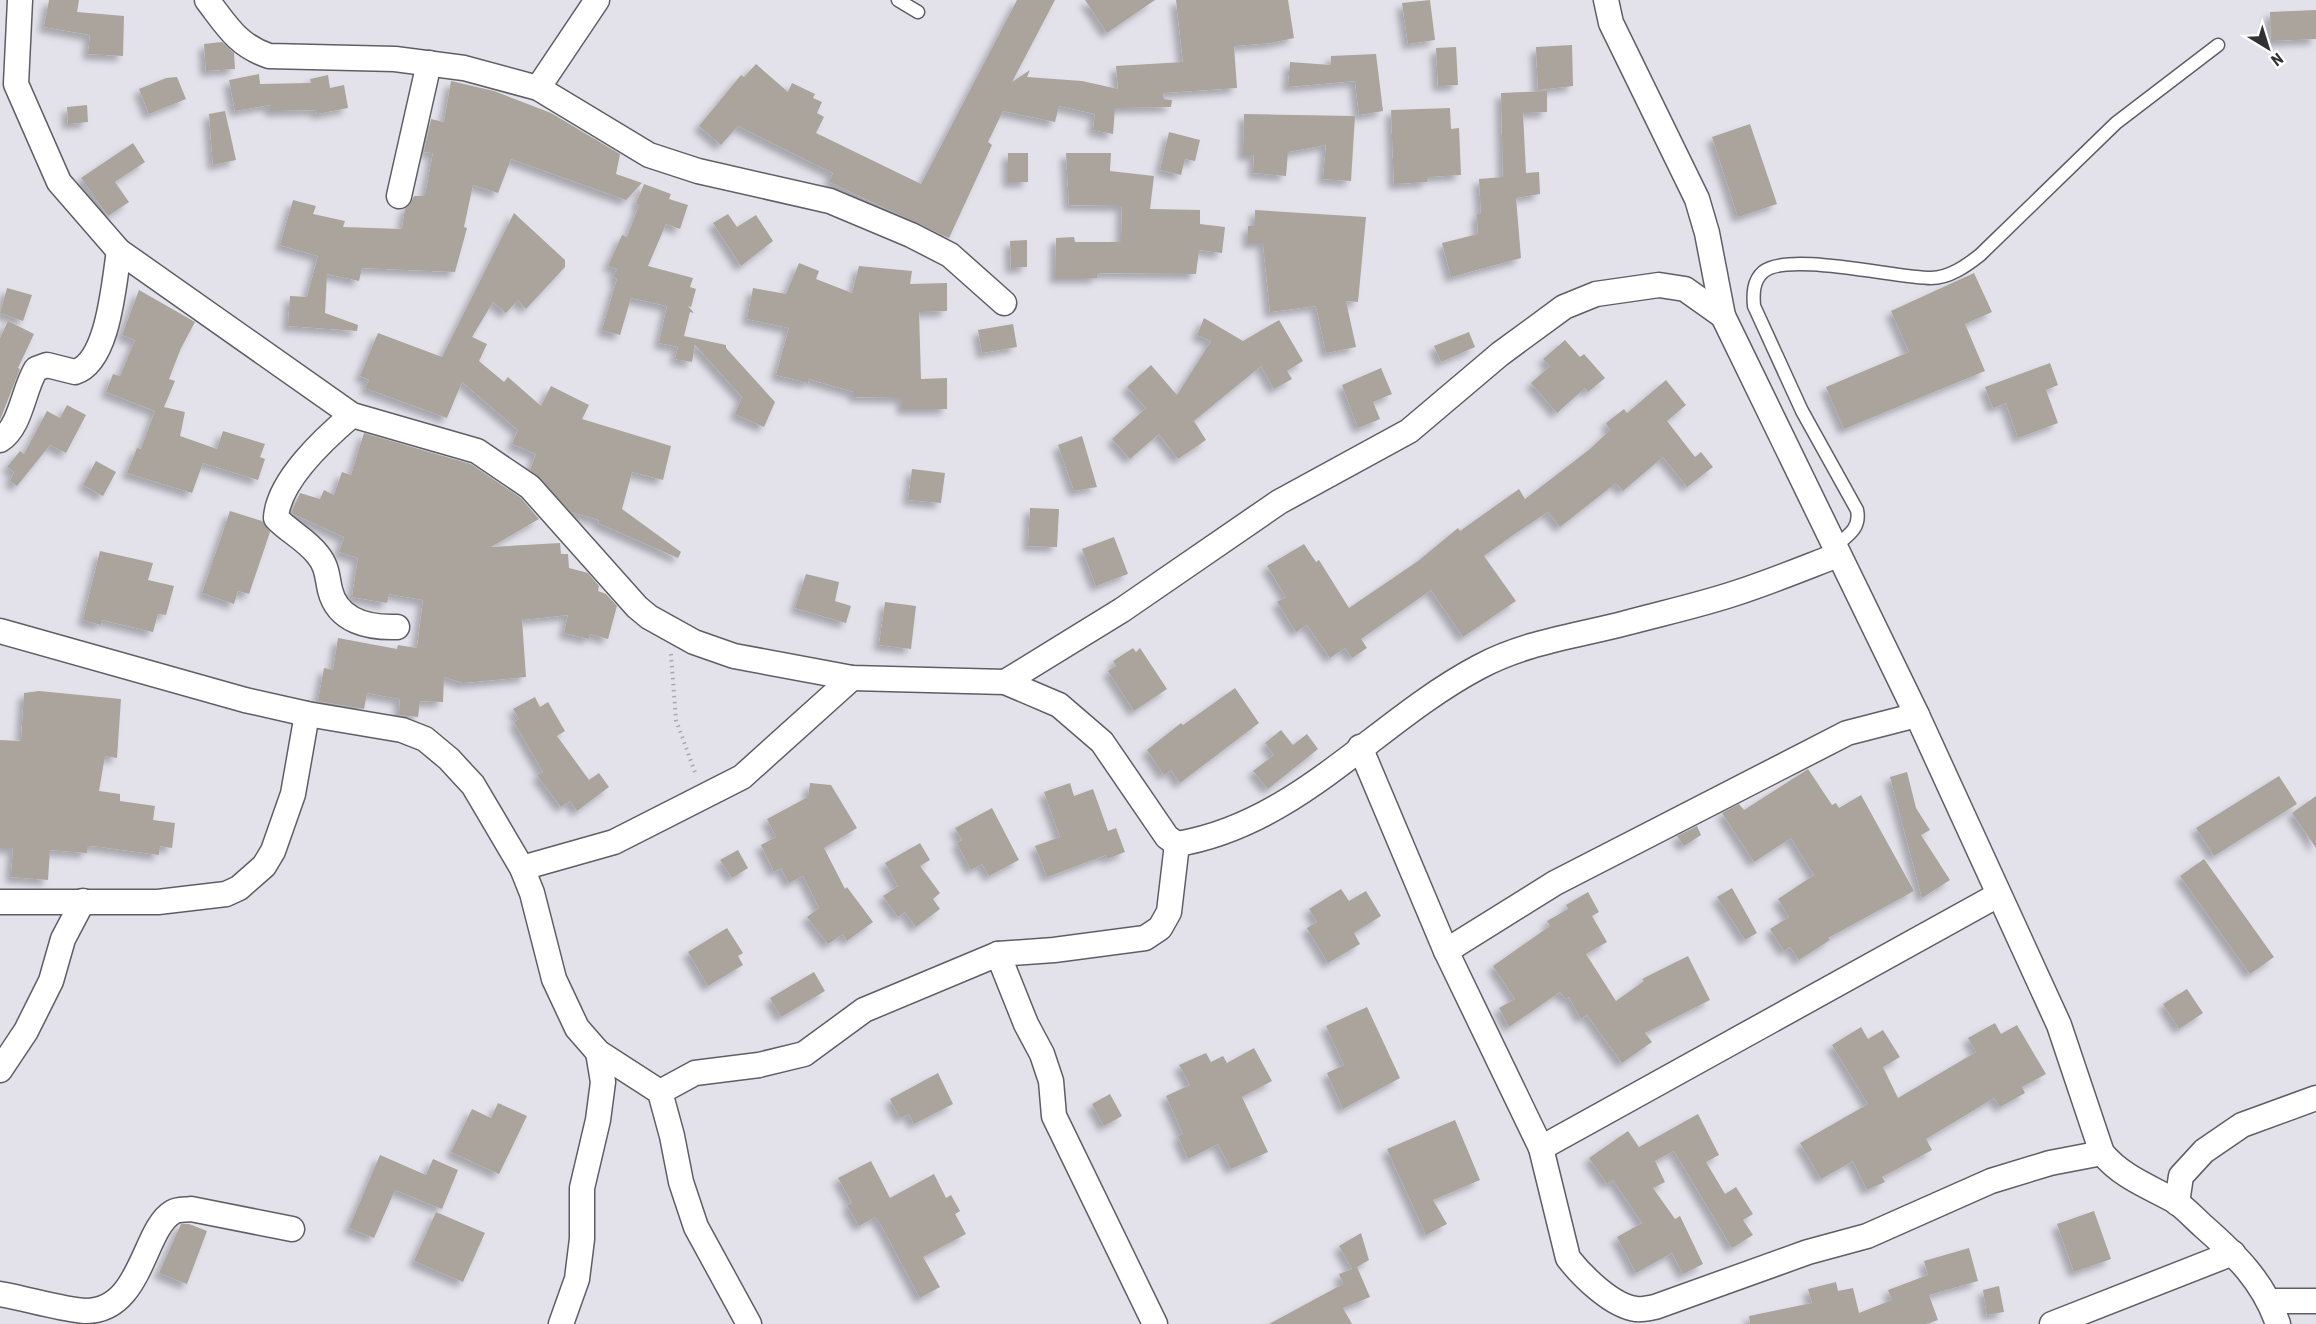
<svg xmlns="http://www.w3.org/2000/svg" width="2316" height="1324" font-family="'Roboto Condensed',sans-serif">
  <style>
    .building { fill: #aaa49d; filter: url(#shadow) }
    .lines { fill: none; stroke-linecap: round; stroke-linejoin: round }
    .service-casing { stroke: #5f5e66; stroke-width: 15 }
    .minor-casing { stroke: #5f5e66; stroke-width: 27 }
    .path { stroke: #a8a8af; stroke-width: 4; stroke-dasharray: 1.5 4.5; stroke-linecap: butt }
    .service { stroke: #fff; stroke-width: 12 }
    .minor { stroke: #fff; stroke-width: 24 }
  </style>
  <defs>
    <filter id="shadow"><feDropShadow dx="-5.5" dy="5.5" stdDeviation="3" flood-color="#0004"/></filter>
  </defs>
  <rect width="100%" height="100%" fill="#e3e2eb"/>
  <g class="building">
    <polygon points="49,0 79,0 77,12 124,16 123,56 88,54 90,35 44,27"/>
    <polygon points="1017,0 1055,0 1012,82 1030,70 1027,77 1082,81 1118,89 1116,66 1183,62 1176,0 1288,0 1294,38 1271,43 1234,46 1237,88 1163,93 1164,99 1172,100 1171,107 1115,108 1113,134 1093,130 1095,114 1059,106 1055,122 1003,111 988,142 992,145 949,238 829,182 833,173 738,126 721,145 699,126 741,75 744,77 756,64 788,92 792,83 815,94 813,98 822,102 817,113 824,117 816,133 921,184"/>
    <polygon points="1085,0 1155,0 1107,33"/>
    <polygon points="1430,0 1435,40 1408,44 1402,3"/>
    <polygon points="2316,10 2316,39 2271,41 2270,12"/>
    <polygon points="222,42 234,53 235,69 206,71 204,44"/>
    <polygon points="1572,45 1573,86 1538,90 1536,47"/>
    <polygon points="1456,47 1458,85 1438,86 1436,48"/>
    <polygon points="1376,54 1383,111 1359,115 1355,81 1288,87 1290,62 1331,65 1331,56"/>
    <polygon points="259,74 260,84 311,83 310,79 328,75 330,88 344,85 348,108 317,114 316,110 270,111 270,105 235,111 229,80"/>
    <polygon points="177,77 186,99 149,114 139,89 166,78"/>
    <polygon points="451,81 494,91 551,113 620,154 616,174 642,183 626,200 511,159 498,193 473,185 464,227 467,228 455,272 362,268 359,281 327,274 325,313 358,325 357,331 288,326 290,296 307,297 318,256 280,245 293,200 316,206 313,214 345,221 343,227 402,229 405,209 410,205 414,196 425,196 433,153 424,152 431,119 444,122"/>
    <polygon points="1547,91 1547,112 1523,113 1526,173 1539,172 1540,194 1516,198 1521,258 1451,277 1442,243 1478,234 1477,214 1481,213 1479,179 1503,177 1501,93"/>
    <polygon points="87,105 88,122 68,124 67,107"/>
    <polygon points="1450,108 1451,129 1459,128 1461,175 1427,177 1427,182 1394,184 1391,110"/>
    <polygon points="225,111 236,160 213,165 209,114"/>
    <polygon points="1244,114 1355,116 1351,181 1323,179 1326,145 1288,152 1286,176 1253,173 1254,155 1243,155"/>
    <polygon points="1750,124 1777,204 1738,217 1712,137"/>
    <polygon points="1169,132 1200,140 1195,161 1185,159 1181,175 1160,170"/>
    <polygon points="133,143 145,162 115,182 129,202 108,216 81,178"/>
    <rect x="1008" y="153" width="20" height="29"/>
    <polygon points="1066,153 1111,153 1110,171 1154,176 1150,209 1200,210 1200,224 1225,227 1222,253 1199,250 1196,274 1097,273 1097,278 1055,278 1056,238 1074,237 1075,242 1121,242 1122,206 1069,205"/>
    <polygon points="644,184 671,194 669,199 688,205 680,229 666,224 648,266 693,278 690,287 696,289 691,307 688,306 694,313 690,312 684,336 726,345 726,348 775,402 764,427 735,414 742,397 695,345 692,362 675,359 678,347 659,343 667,306 631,298 620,335 602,330 617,279 613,277 617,269 608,266 622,235 627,237 639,205 636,204"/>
    <polygon points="1255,210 1366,217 1358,302 1346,301 1356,347 1326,353 1316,306 1270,312 1263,243 1248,243 1248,226 1255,226"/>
    <polygon points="514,213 565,260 565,267 526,309 518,300 506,313 493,302 472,337 487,344 479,361 504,382 508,377 541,406 551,386 589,405 582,419 671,446 663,480 632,472 622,509 681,552 678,558 598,523 599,520 571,512 530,470 536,454 512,444 518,430 462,382 447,418 365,388 369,380 360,376 378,333 442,357"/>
    <polygon points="728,214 737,227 756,215 773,241 741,266 713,223"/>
    <polygon points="1027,240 1027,267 1011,268 1010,241"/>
    <polygon points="799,263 819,271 816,279 852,293 859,266 912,271 910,284 947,283 947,311 919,312 921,379 947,378 947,409 902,409 902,398 854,397 854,392 809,379 808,383 776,375 789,328 747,319 753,288 786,294"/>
    <polygon points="1974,273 1992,312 1965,324 1985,371 1844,429 1826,387 1909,352 1891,311"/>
    <polygon points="7,288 32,295 23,321 0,313"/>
    <polygon points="139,290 195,322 181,348 169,379 175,381 164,407 185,412 180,436 217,449 223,431 265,444 260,457 265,459 258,480 203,463 192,493 127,473 137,448 141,449 155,411 106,392 113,374 120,376 135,340 122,335"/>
    <polygon points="1204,318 1243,341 1279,320 1303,361 1287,371 1292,379 1274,389 1261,366 1194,421 1206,440 1178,459 1159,434 1130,459 1112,439 1146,408 1127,387 1151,365 1177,395 1211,341 1197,335"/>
    <polygon points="8,321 34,334 18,368 20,369 0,420 0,338"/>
    <polygon points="1013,324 1017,347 982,353 978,330"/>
    <polygon points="1469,332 1475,347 1441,362 1434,346"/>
    <polygon points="1565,340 1580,357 1584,354 1605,378 1588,392 1585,388 1557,413 1531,383 1550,366 1543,359"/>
    <polygon points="2050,363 2058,385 2046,390 2058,423 2018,438 2006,403 1993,408 1985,387"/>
    <polygon points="1381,368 1392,394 1373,402 1380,419 1358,428 1342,385"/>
    <polygon points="1666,380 1686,405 1667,421 1695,457 1701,452 1713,467 1687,487 1663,457 1623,491 1616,483 1560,527 1548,512 1516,533 1484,556 1516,601 1463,637 1431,590 1361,639 1367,648 1352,658 1345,648 1330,658 1307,625 1296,632 1277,602 1286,597 1267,566 1304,544 1316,562 1319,560 1349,608 1418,561 1458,528 1460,531 1519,489 1525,499 1590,449 1610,430 1606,423 1624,409 1627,413"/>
    <polygon points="67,405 86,415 66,453 50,445 17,486 10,481 14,472 7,467 20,451 24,454 47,411 60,418"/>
    <polygon points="364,433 471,464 521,498 539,519 491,547 560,543 561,554 568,554 569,568 588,573 599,586 598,591 606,594 617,606 608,639 590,634 589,639 564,633 568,615 522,620 526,677 463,683 444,677 443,702 420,701 418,717 399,715 400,699 367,693 364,709 318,701 324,668 333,670 338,638 397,649 398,645 417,648 423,600 389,594 387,603 352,597 358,558 339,552 344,537 291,513 300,493 320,499 324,490 334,495 342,472 351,475"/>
    <polygon points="1082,436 1097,487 1074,491 1058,445"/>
    <polygon points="96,461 116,472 103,496 83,485"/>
    <polygon points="912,469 945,473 941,503 908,500"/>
    <polygon points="1030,508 1059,509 1057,547 1028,546"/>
    <polygon points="230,511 262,521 270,532 249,594 238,591 234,604 202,593"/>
    <polygon points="1114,537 1128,574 1096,586 1082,549"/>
    <polygon points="100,551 153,563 148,580 174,586 166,615 158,614 153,632 102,620 101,625 83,620"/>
    <polygon points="806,574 839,582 835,601 851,606 846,623 795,608"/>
    <polygon points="885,602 916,606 911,649 879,645"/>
    <polygon points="1133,648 1136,652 1140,648 1167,689 1134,711 1108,671 1116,666 1113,661"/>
    <polygon points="1235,688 1259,723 1180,783 1171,770 1164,775 1147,750 1181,723 1183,725"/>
    <polygon points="39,691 121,699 117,758 105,756 99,791 120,794 120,801 155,806 153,820 175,823 172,848 160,846 159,855 93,846 87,847 87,853 50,850 48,880 11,877 13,848 0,848 0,740 21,741 24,693"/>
    <polygon points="535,697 540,707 548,702 565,731 557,736 589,780 599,773 609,787 577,811 570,801 561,807 537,775 543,772 514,722 519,719 513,709"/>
    <polygon points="1281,730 1293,745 1307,734 1318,749 1268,789 1253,771 1274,755 1265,743"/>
    <polygon points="1808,769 1832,805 1836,803 1839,808 1861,795 1914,891 1828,938 1830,940 1799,960 1790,947 1784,951 1770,929 1789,917 1778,899 1814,875 1791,838 1754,862 1722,813 1739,804 1744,810"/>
    <polygon points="1907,772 1916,808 1930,830 1921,835 1950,880 1922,898 1890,777"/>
    <polygon points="2279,776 2297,804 2214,856 2196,828"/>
    <polygon points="810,783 831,785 857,828 824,848 845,889 847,887 873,922 847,941 843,934 828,944 807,917 819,908 803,876 789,883 781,868 774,872 761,845 776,837 767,819 808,797"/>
    <polygon points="1070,783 1074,796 1093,789 1108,831 1116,828 1125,852 1107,859 1106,855 1047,877 1035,846 1060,837 1044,792"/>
    <polygon points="2316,796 2316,848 2292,813"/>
    <polygon points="992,808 1019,860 989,876 982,864 971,870 957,843 962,840 955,828"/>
    <polygon points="1697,826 1701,835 1684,846 1677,836"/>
    <polygon points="920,843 930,860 920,866 940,893 933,899 940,909 916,927 905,912 898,917 883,896 898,886 885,863"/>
    <polygon points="738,850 748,868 732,878 720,860"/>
    <polygon points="2204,859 2274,957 2250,974 2180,876"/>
    <polygon points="1732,888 1757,933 1745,940 1717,897"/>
    <polygon points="1341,889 1349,901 1366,891 1381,916 1354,933 1360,944 1328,963 1307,928 1317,922 1309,909"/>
    <polygon points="1588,892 1599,912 1592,916 1607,942 1586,954 1616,1001 1644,981 1642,979 1688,956 1710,1000 1645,1033 1652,1042 1622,1063 1587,1015 1581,1019 1569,997 1565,999 1560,992 1509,1027 1499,1008 1515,999 1493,966 1550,926 1547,921 1568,909 1566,905"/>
    <polygon points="727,928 743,953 738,956 743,965 708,986 688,952"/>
    <polygon points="814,972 825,991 781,1017 770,998"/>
    <polygon points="2187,989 2203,1013 2179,1029 2163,1004"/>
    <polygon points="1367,1007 1400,1078 1343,1109 1327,1073 1344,1065 1326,1026"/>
    <polygon points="1995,1023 2001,1034 2017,1025 2046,1074 2022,1087 2025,1093 2000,1107 1994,1098 1926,1139 1932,1150 1882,1177 1885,1182 1867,1190 1853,1161 1821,1179 1800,1143 1868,1104 1832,1045 1861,1027 1868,1039 1883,1030 1900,1057 1883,1067 1898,1098 1976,1052 1968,1038"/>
    <polygon points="1254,1048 1272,1081 1242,1097 1268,1152 1231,1169 1218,1144 1188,1159 1178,1136 1183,1134 1166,1096 1190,1085 1179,1065 1206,1053 1211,1062 1223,1056 1227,1063"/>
    <polygon points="938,1073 953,1104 914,1124 909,1114 900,1118 890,1099"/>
    <polygon points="1110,1094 1122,1116 1104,1126 1092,1104"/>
    <polygon points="498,1103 527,1116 499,1174 451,1152 472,1109 491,1118"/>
    <polygon points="1698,1114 1719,1155 1706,1162 1725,1194 1736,1187 1753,1214 1743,1220 1753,1235 1732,1248 1674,1151 1655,1161 1665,1182 1653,1188 1675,1219 1680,1216 1703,1264 1683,1274 1672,1253 1636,1273 1617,1237 1642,1223 1613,1180 1607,1184 1589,1158 1628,1131 1639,1147"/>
    <polygon points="1455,1120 1480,1180 1433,1200 1447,1224 1426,1235 1387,1149"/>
    <polygon points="380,1155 426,1175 433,1159 458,1170 442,1209 395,1190 374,1238 349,1228"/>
    <polygon points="871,1161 890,1198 934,1174 946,1198 951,1195 960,1211 955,1214 966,1234 923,1257 940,1287 920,1298 880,1223 875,1217 859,1226 847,1205 852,1203 838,1178"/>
    <polygon points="2094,1211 2111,1259 2074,1272 2057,1224"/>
    <polygon points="436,1212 485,1233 463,1282 414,1261"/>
    <polygon points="181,1224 189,1224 207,1231 187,1284 159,1273"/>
    <polygon points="1361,1233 1369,1260 1357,1267 1370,1297 1343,1308 1352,1324 1269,1324 1343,1284 1339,1274 1352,1269 1339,1246"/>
    <polygon points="1969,1248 1978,1281 1929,1295 1938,1320 1926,1324 1750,1324 1749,1316 1812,1303 1808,1289 1836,1282 1838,1291 1853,1288 1859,1313 1892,1300 1888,1290 1928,1275 1924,1261"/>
    <polygon points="1999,1286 2004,1312 1987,1315 1983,1290"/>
  </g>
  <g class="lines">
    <g class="service-casing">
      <g id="service">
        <polyline points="898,0 918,12"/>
        <path d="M1834,547C1847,536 1861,529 1857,510L1802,411L1754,306C1753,294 1753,281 1763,272C1787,251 1896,278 1931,278C1949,278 1966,266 1980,255L2116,123L2218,45"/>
      </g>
    </g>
    <g class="minor-casing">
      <g id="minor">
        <path d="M20,0L16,84L59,182L119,251L352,415L477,451L530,487L637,607L649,617L694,642L734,656L852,678L1005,682L1059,705L1102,742L1167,837L1177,844C1298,824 1375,722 1479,667C1525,642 1577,636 1626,623C1663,613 1700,605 1736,593C1770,582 1804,568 1838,555"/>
        <path d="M207,0C227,26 237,45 269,56L395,59L464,68L538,88L649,155L698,171L830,201L911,235L950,255L1004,303"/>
        <path d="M1606,0L1611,23L1697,199L1707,233L1723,316L1917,715L2059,1025L2102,1153C2122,1177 2148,1186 2175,1201C2185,1208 2194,1218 2203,1226C2236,1255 2263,1281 2278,1324"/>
        <polyline points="538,88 597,0"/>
        <polyline points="399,196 429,63"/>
        <path d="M352,415C325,438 278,481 276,518C288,531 307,540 318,555C327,566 327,576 330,590C338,622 369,628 397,627"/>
        <path d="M0,440C21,427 23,390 36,369L47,365L75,372C109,362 114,281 119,251"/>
        <polyline points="0,631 245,700 307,714 402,730 425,739 449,759 473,785 522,868 532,893 554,979 577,1028 598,1052 660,1092 672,1136 681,1182 696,1227 749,1324"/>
        <polyline points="1005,682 1122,610 1279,502 1409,431 1500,354 1564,307 1596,294 1659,285 1685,289 1723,316"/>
        <path d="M1360,747L1446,951L1541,1148L1568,1258C1582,1276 1612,1306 1636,1309C1641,1310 1649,1308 1655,1307L1808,1252L1867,1236L1991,1181L2050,1163L2102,1153"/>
        <polyline points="522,868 614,842 742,777 852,678"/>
        <polyline points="0,902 158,902 226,894 239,888 264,866 273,851 293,794 307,714"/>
        <polyline points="1446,951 1555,883 1847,733 1917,715"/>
        <polyline points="998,954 1026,1024 1042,1054 1051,1081 1054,1116 1155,1324"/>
        <polyline points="0,1070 26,1031 51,981 63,939 83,901"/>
        <polyline points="660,1092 695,1073 759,1065 804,1054 864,1010 998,954 1054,950 1145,938 1160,928 1169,912 1177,844"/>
        <polyline points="1541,1148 1998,895"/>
        <polyline points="2177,1203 2181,1176 2204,1151 2242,1125 2316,1098"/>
        <path d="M0,1294C24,1298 64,1310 86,1311C142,1311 143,1229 173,1212C178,1209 186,1210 191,1209L292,1229"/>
        <polyline points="2270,1301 2316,1301"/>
        <polyline points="561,1324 577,1279 582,1239 582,1188 598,1120 603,1082 598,1052"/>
        <polyline points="2052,1324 2233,1253"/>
      </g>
    </g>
    <polyline class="path" points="671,654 676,720 696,775"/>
    <use href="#service" class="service"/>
    <use href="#minor" class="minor"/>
  </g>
  <g transform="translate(2268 48) rotate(142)" stroke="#ffffff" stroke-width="4.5" paint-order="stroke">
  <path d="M0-4.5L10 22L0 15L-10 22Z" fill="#313134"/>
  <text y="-9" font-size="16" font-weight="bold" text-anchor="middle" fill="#313134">N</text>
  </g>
</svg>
